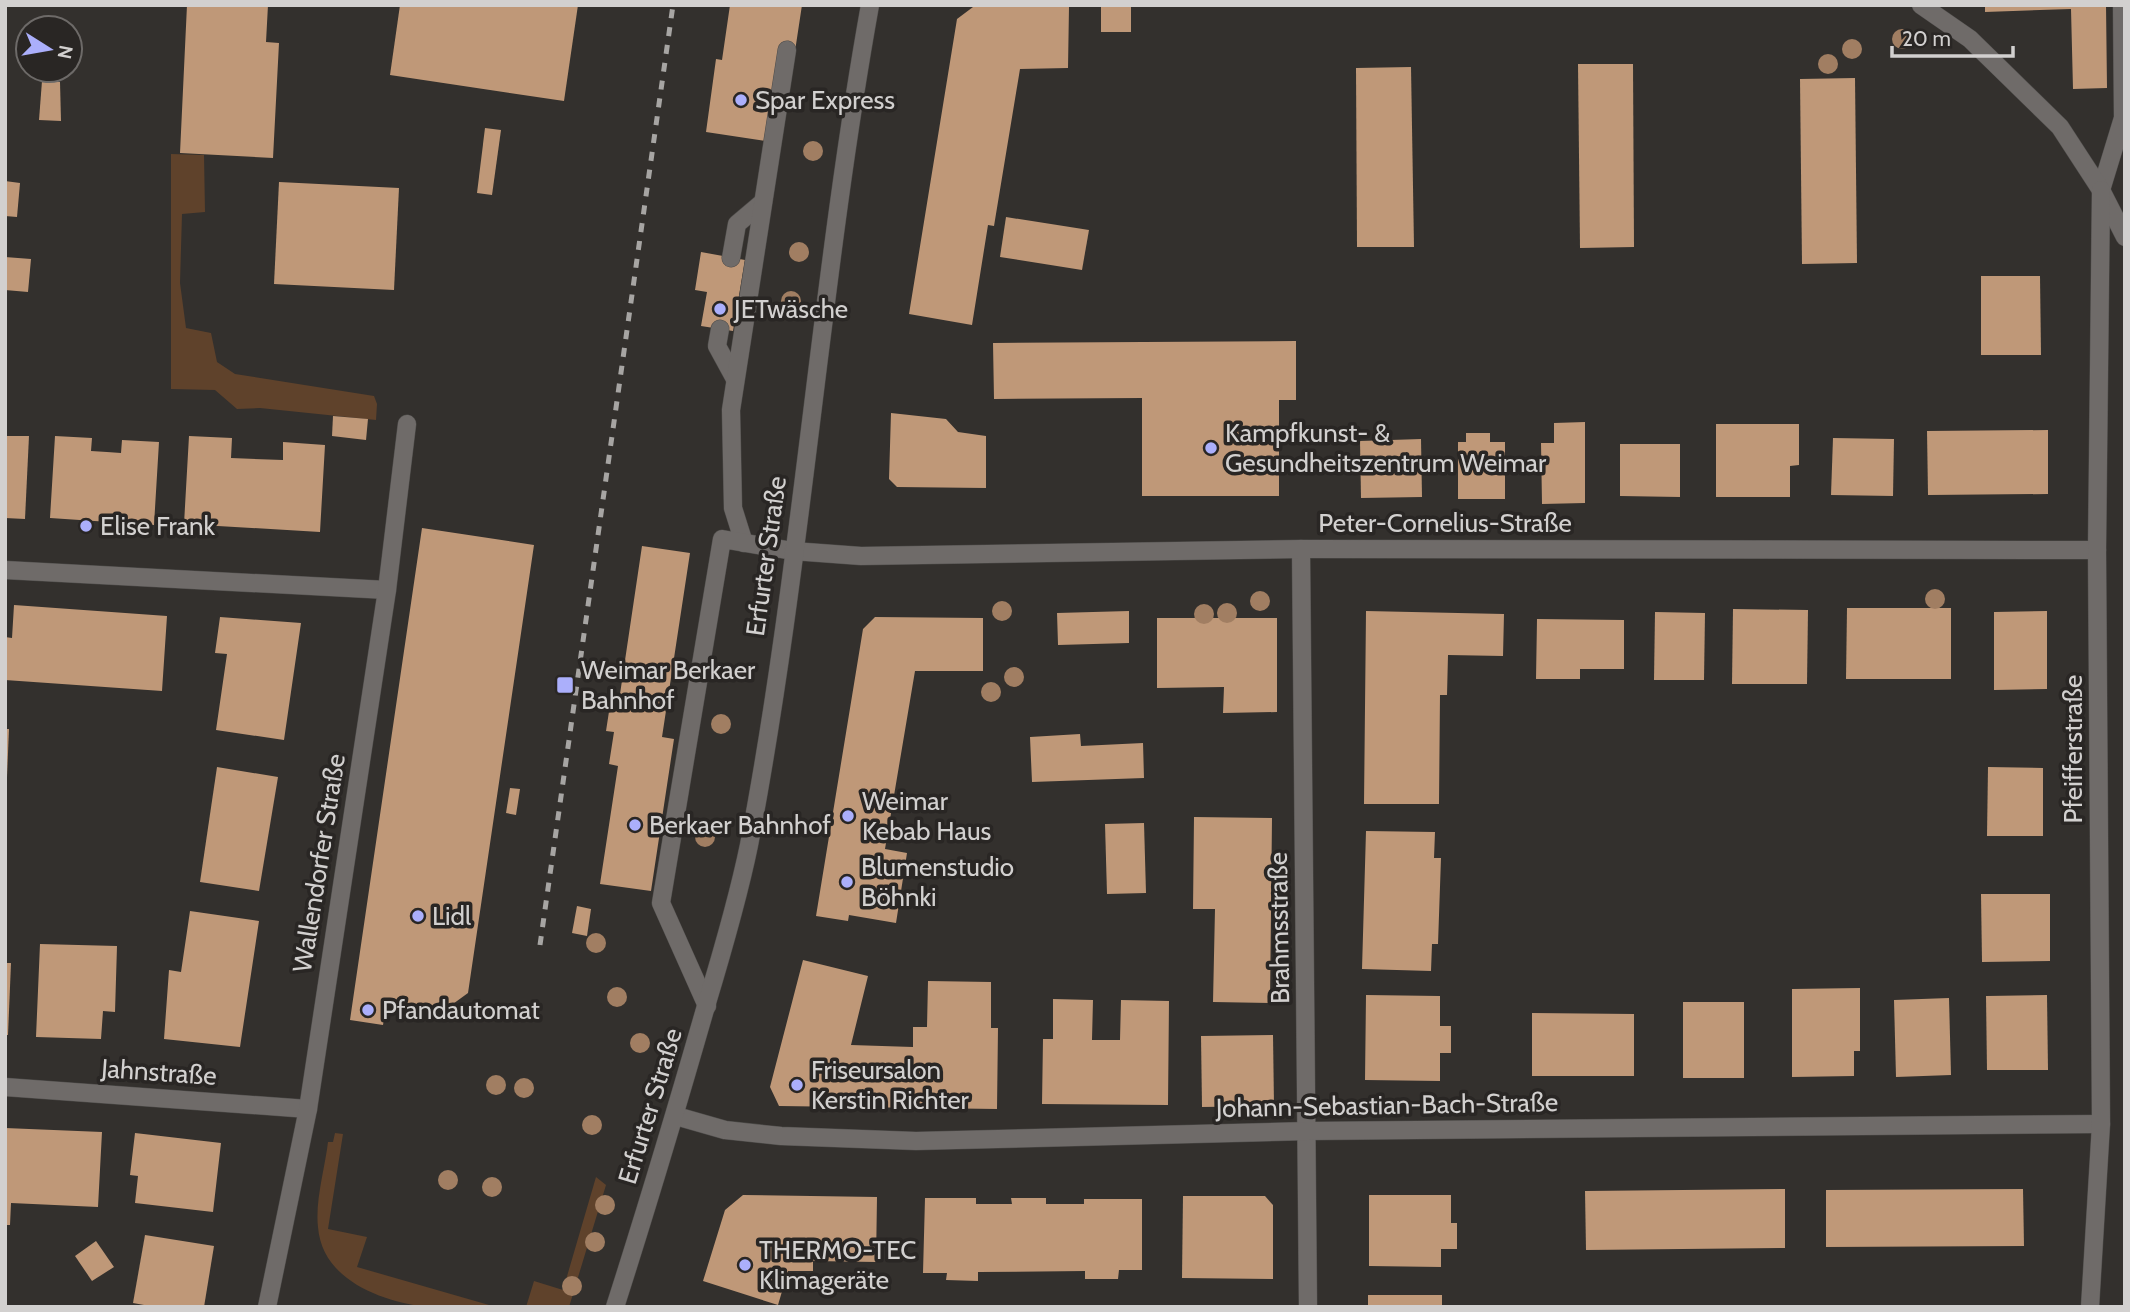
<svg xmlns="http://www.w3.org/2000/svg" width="2130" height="1312" font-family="Cabin,sans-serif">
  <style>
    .green { fill: #5f422b }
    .building { fill: #bf9878 }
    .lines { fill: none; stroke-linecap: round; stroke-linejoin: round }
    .service-casing { stroke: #4e4c4a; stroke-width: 19 }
    .minor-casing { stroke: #4e4c4a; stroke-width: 19 }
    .tertiary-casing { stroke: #4e4c4a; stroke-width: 19 }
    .service { stroke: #6f6b69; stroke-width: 18 }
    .minor { stroke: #6f6b69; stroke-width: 18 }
    .tertiary { stroke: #6f6b69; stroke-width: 18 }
    .rail { stroke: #a7a5a3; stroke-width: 5; stroke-dasharray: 9 9; stroke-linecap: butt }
    .tree { fill: #a17e62 }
    .poi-dot { fill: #abaffb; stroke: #292624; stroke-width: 2.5 }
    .labels { text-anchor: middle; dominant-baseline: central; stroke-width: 7; stroke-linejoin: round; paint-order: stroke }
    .poi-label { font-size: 26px; fill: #d2d0cf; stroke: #292624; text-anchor: start }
    .street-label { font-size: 26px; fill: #d2d0cf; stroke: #292624 }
  </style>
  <rect width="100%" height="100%" fill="#33302d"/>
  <g class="green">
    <polygon points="171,154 204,155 205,212 182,214 180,283 186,328 211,333 217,362 235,374 374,396 377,404 376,420 260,408 237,409 215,390 171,389"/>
    <path d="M335,1133L343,1134L328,1229L367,1237L357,1267L496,1307C473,1307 448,1310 426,1307C381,1301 322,1280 318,1227C315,1201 325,1168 328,1142H333Z"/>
    <polygon points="596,1177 606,1185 569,1307 526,1307 534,1281 563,1290"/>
  </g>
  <g class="building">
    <polygon points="187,5 268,5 266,42 279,43 273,158 180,153"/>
    <polygon points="400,5 578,5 564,101 390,75"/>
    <polygon points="730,5 802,5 792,71 765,141 706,132 716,59 722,60"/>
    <rect x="1101" y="5" width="30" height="27"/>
    <polygon points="1985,5 2106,5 2107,88 2073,89 2071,9 1985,12"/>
    <polygon points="973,7 1069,7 1068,68 1020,69 994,226 988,225 972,325 909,314 957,19"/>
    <polygon points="1578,64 1633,64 1634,247 1580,248"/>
    <polygon points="1411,67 1414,247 1357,247 1356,68"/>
    <polygon points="1855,78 1857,263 1802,264 1800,79"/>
    <polygon points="42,81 60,82 61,121 39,120"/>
    <polygon points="485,128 501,130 492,195 477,193"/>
    <polygon points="5,181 20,183 17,217 5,216"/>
    <polygon points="279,182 399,188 394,290 274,284"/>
    <polygon points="1006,217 1089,230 1082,270 1000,257"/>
    <polygon points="701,252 745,260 733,331 701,326 707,292 695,290"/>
    <polygon points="5,257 31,259 28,292 5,290"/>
    <polygon points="1981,276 2040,276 2041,355 1981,355"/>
    <polygon points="1296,341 1296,400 1279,400 1279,496 1142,496 1142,398 994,399 993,343"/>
    <polygon points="891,413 946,419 958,432 986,436 986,488 897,487 889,479"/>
    <polygon points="333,416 368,419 366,440 332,436"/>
    <polygon points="1585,422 1585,503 1542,504 1541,443 1554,443 1554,423"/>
    <polygon points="1716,424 1799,424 1799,465 1790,466 1790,497 1716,497"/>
    <polygon points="2048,430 2048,494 1928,495 1927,431"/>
    <polygon points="1466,433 1490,433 1490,442 1505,442 1505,499 1458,499 1458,442 1466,442"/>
    <polygon points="5,436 29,436 25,519 5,518"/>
    <polygon points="55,436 92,438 91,451 107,452 121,453 122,440 159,442 154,525 50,518"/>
    <polygon points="189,436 232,438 231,458 283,460 283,442 325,445 320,532 184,524"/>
    <polygon points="1833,438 1894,439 1893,496 1831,495"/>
    <polygon points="1421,439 1422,497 1361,498 1360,441"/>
    <polygon points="1620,444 1680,444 1680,497 1620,496"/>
    <polygon points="422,528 534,545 468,993 446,1009 387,1000 383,1025 350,1020"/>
    <polygon points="642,546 690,553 662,737 674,739 651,891 600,884 618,766 609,764 614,732 606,731 612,692 620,694"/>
    <polygon points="14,605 167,616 162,691 5,680 5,637 12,638"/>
    <polygon points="1847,608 1951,608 1951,679 1846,679"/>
    <polygon points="1733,609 1808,610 1807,684 1732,684"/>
    <polygon points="1129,611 1129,643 1058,645 1057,613"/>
    <polygon points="1366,611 1504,614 1503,656 1448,655 1447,695 1440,695 1439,804 1364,804"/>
    <polygon points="2047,611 2047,689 1994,690 1994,612"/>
    <polygon points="1655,612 1705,613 1704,680 1654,680"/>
    <polygon points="220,617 301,623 284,740 216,730 227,654 215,653"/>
    <polygon points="875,617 983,618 983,671 915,671 885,849 907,853 896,923 849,915 848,921 816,916 863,629"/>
    <polygon points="1157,618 1277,618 1277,712 1223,713 1224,687 1157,688"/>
    <polygon points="1537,619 1624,620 1624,669 1580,669 1580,679 1536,679"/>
    <polygon points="5,729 9,729 7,777 5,777"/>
    <polygon points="1080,734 1081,746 1143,743 1144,778 1032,782 1030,737"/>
    <polygon points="217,767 278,777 259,891 200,882"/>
    <polygon points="1988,767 2043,768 2043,836 1987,836"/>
    <polygon points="510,788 520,789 516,815 506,813"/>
    <polygon points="1194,817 1272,818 1270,1003 1213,1002 1215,909 1193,909"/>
    <polygon points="1144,823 1146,893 1107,894 1105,824"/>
    <polygon points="1366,831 1435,832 1434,858 1441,858 1438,944 1432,944 1431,971 1362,969"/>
    <polygon points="1981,894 2050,894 2050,961 1982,962"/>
    <polygon points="577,906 591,909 587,936 572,933"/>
    <polygon points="190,911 259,921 240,1047 164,1039 169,970 181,972"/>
    <polygon points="40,944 117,946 115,1012 103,1011 101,1039 36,1037"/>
    <polygon points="803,960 868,976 851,1045 913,1047 913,1027 927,1027 928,981 991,982 991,1028 998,1028 997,1109 779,1106 770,1087"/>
    <polygon points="5,963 11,963 8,1035 5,1035"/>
    <polygon points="1860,988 1860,1051 1854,1051 1854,1076 1792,1077 1792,989"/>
    <polygon points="1366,995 1440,996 1440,1026 1451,1026 1451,1053 1440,1053 1440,1081 1365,1080"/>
    <polygon points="2047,995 2048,1070 1987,1070 1986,996"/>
    <polygon points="1949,998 1951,1075 1896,1077 1894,1000"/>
    <polygon points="1053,999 1093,1000 1092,1040 1120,1040 1121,1000 1169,1001 1168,1105 1042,1104 1043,1039 1053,1039"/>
    <rect x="1683" y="1002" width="61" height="76"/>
    <polygon points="1532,1013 1634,1014 1634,1076 1532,1076"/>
    <polygon points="1273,1035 1274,1106 1202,1107 1201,1036"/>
    <polygon points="5,1128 102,1132 98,1207 11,1203 10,1225 5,1225"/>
    <polygon points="135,1133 221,1143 213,1212 135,1203 138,1176 130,1175"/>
    <polygon points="1785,1189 1785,1248 1586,1250 1585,1191"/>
    <polygon points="2023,1189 2024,1246 1826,1247 1826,1190"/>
    <polygon points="743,1195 877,1197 876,1262 813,1261 813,1271 788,1271 778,1305 703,1281 725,1210"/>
    <polygon points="1369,1195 1451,1195 1451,1223 1457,1223 1457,1249 1441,1249 1441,1267 1369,1266"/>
    <polygon points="1183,1196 1265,1196 1273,1205 1273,1279 1182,1278"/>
    <polygon points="925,1198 976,1198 976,1204 1012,1204 1011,1198 1046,1198 1046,1204 1084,1204 1084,1199 1142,1199 1142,1270 1119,1270 1118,1279 1085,1279 1085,1271 978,1272 978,1281 946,1280 947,1273 923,1273"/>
    <polygon points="145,1235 214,1246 204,1307 155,1307 133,1303"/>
    <polygon points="96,1241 114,1267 92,1281 75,1256"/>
    <rect x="1368" y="1295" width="74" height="12"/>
  </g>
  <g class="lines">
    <g class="service-casing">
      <g id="service">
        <polyline points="2101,190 2123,118 2122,5"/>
        <polyline points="731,258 737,224 763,202"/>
        <polyline points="720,329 717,346 735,379"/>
        <polyline points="744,543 733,508 731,410 787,50"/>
        <polyline points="707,1006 661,903 722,539 793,551"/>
      </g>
    </g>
    <g class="minor-casing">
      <g id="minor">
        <polyline points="1921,5 1970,39 2060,127 2101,190 2125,237"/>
        <polyline points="1301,549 1308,1307"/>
        <polyline points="793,551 861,556 1301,549 2097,550"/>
        <polyline points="5,570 387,590"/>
        <polyline points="5,1087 308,1109"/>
        <polyline points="676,1116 725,1130 781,1136 916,1141 1308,1131 2101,1124"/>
        <polyline points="267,1307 308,1109 387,590 407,424"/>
        <polyline points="2090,1307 2101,1124 2097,550 2101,190"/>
      </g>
    </g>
    <g class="tertiary-casing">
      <path id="tertiary" d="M615,1307C647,1207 677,1107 706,1006C722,953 738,899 749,845C802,567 820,283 870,5"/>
    </g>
    <use href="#service" class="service"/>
    <use href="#minor" class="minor"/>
    <use href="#tertiary" class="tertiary"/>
    <polyline class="rail" points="540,945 673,5"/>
  </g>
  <g class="tree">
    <circle cx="1902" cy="39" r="10"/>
    <circle cx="1852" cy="49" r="10"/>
    <circle cx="1828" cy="64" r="10"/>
    <circle cx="813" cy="151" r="10"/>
    <circle cx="799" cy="252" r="10"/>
    <circle cx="791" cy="301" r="10"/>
    <circle cx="1935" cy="599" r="10"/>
    <circle cx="1260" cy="601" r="10"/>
    <circle cx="1002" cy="611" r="10"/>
    <circle cx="1227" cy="613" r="10"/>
    <circle cx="1204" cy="614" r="10"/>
    <circle cx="1014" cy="677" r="10"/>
    <circle cx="991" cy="692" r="10"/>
    <circle cx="721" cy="724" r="10"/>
    <circle cx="705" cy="837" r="10"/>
    <circle cx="596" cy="943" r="10"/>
    <circle cx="617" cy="997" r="10"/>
    <circle cx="640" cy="1043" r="10"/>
    <circle cx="496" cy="1085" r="10"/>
    <circle cx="524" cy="1088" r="10"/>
    <circle cx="592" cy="1125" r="10"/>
    <circle cx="448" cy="1180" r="10"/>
    <circle cx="492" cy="1187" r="10"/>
    <circle cx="605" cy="1205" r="10"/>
    <circle cx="595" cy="1242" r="10"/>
    <circle cx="572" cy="1286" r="10"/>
  </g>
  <g class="poi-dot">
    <circle cx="741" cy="100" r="7"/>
    <circle cx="720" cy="309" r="7"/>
    <circle cx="1211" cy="448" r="7"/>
    <circle cx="86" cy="526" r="7"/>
    <rect x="556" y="676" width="18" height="18" rx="3.5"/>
    <circle cx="848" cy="816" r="7"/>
    <circle cx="635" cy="825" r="7"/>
    <circle cx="847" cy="882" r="7"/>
    <circle cx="418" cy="916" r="7"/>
    <circle cx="368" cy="1010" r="7"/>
    <circle cx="797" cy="1085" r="7"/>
    <circle cx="745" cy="1265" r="7"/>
  </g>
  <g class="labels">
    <g class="poi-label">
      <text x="755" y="100">Spar Express</text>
      <text x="734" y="309">JETwäsche</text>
      <text x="1225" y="433">Kampfkunst- &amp;<tspan x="1225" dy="30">Gesundheitszentrum Weimar</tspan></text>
      <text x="100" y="526">Elise Frank</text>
      <text x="581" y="670">Weimar Berkaer<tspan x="581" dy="30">Bahnhof</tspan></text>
      <text x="862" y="801">Weimar<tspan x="862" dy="30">Kebab Haus</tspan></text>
      <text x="649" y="825">Berkaer Bahnhof</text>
      <text x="861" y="867">Blumenstudio<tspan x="861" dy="30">Böhnki</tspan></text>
      <text x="432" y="916">Lidl</text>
      <text x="382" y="1010">Pfandautomat</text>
      <text x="811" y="1070">Friseursalon<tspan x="811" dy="30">Kerstin Richter</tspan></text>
      <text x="759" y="1250">THERMO-TEC<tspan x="759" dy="30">Klimageräte</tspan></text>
    </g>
    <g class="street-label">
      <text x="1445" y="523">Peter-Cornelius-Straße</text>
      <text transform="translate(766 556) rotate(-82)">Erfurter Straße</text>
      <text transform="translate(2073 749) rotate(-90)">Pfeifferstraße</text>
      <text transform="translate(319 863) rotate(-81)">Wallendorfer Straße</text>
      <text transform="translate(1279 928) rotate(-91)">Brahmsstraße</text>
      <text transform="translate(159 1072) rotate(4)">Jahnstraße</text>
      <text transform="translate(1387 1105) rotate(-1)">Johann-Sebastian-Bach-Straße</text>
      <text transform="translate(650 1106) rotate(-73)">Erfurter Straße</text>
    </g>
  </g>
  <rect width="2130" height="1312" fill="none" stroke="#d2d0cf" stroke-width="14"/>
  <g transform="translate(49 49) rotate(101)"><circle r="33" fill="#292624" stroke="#6d6a68" stroke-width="2"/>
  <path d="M0-5L12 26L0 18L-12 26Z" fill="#abaffb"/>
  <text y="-10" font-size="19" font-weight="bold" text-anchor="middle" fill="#d2d0cf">N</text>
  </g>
  <path d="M1892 46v10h121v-10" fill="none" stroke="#d2d0cf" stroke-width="3.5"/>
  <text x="1902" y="46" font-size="21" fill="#d2d0cf" stroke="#292624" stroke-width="5" paint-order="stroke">20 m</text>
</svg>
